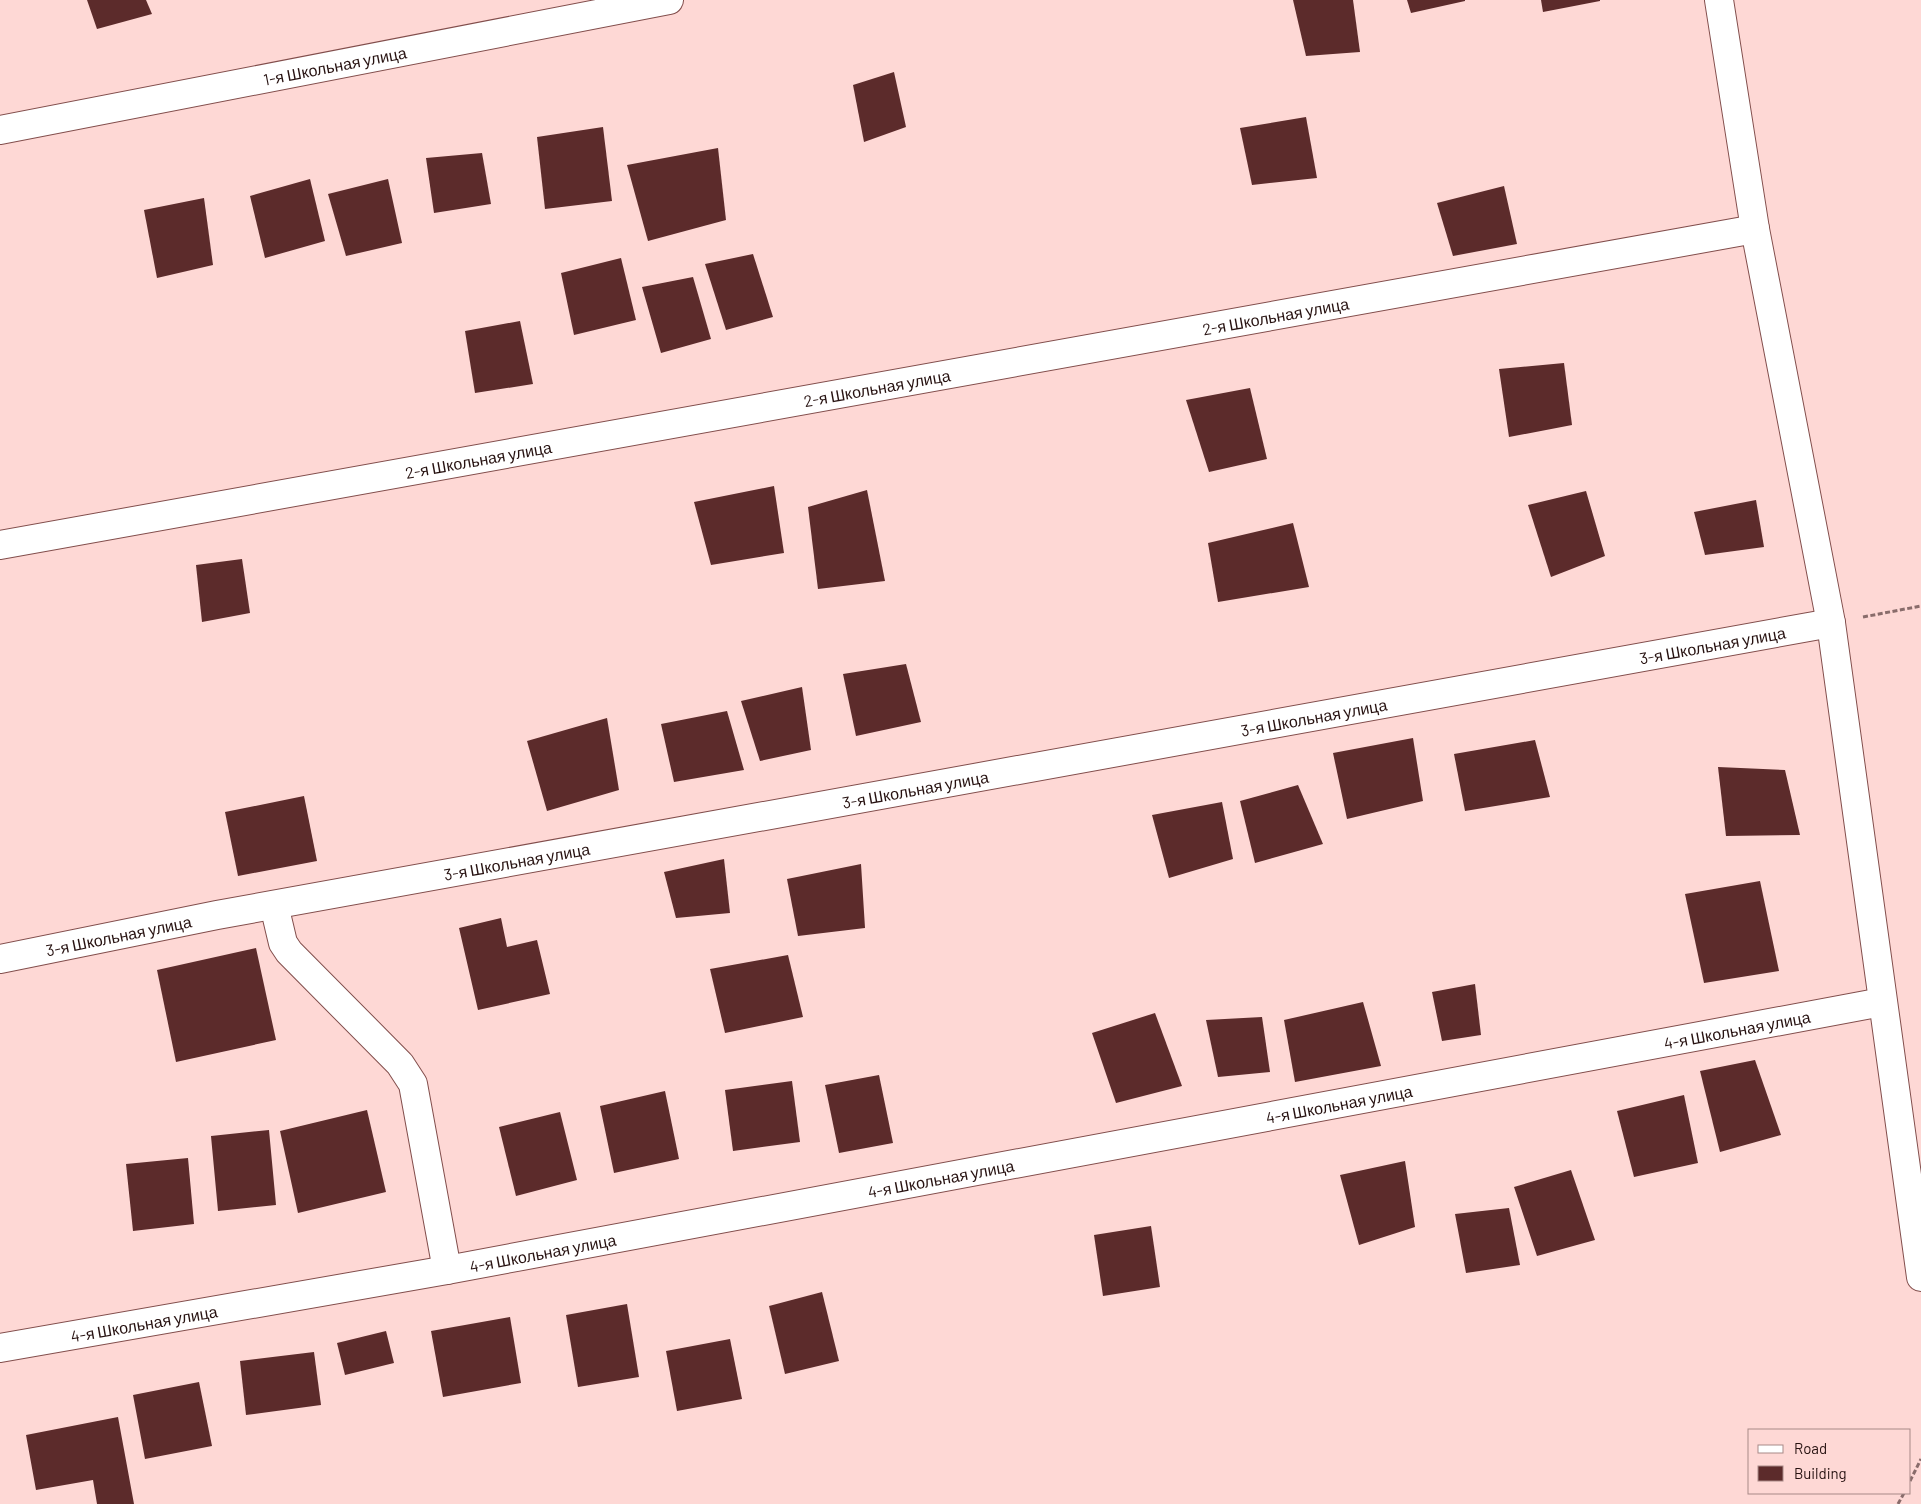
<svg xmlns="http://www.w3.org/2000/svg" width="1921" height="1504" font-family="Barlow,sans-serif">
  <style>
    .building { fill: #5c2b2b }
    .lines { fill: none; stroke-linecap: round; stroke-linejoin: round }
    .minor-casing { stroke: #824e4c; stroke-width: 30 }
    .path { stroke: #896c6b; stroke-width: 3; stroke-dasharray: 5 2.5; stroke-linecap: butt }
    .minor { stroke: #fff; stroke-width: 28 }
    .labels { text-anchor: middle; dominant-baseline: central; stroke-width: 5; stroke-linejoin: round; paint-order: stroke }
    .street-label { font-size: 16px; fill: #271211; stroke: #fed8d5 }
  </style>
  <rect width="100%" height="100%" fill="#fed8d5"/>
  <g class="building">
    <polygon points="87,0 146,0 152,14 97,29"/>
    <polygon points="1293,0 1353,0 1360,52 1306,56"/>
    <polygon points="1407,0 1465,0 1465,1 1411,13"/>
    <polygon points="1541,0 1600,0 1600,1 1543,12"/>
    <polygon points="894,72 906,127 864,142 853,85"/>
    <polygon points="1306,117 1317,178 1252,185 1240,128"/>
    <polygon points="603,127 612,201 545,209 537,137"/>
    <polygon points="718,148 726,220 648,241 627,165"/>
    <polygon points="482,153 491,204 434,213 426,158"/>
    <polygon points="310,179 325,241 265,258 250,196"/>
    <polygon points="388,179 402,243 346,256 328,194"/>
    <polygon points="1504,186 1517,244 1453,256 1437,203"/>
    <polygon points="204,198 213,265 157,278 144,210"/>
    <polygon points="753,254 773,317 726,330 705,264"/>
    <polygon points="621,258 636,320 574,335 561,273"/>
    <polygon points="693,277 711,339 661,353 642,287"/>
    <polygon points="520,321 533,384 475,393 465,331"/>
    <polygon points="1564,363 1572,425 1509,437 1499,369"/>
    <polygon points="1250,388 1267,459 1209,472 1186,400"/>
    <polygon points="774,486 784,553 711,565 694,502"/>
    <polygon points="867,490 885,581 818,589 808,507"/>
    <polygon points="1586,491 1605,556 1551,577 1528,505"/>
    <polygon points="1756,500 1764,547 1705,555 1694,512"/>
    <polygon points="1293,523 1309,587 1218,602 1208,543"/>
    <polygon points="242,559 250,613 202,622 196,565"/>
    <polygon points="906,664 921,722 856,736 843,674"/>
    <polygon points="802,687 811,750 760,761 741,701"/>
    <polygon points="727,711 744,770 674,782 661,724"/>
    <polygon points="607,718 619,790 547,811 527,741"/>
    <polygon points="1413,738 1423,801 1347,819 1333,753"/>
    <polygon points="1535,740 1550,797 1465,811 1454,754"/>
    <polygon points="1718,767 1785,770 1800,835 1726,836"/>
    <polygon points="1298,785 1323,844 1255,863 1240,801"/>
    <polygon points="304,796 317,861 238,876 225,812"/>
    <polygon points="1222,802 1233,859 1169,878 1152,815"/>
    <polygon points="724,859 730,913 676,918 664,872"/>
    <polygon points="861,864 865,928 798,936 787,879"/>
    <polygon points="1760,881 1779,971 1704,983 1685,894"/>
    <polygon points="501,918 507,947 537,940 550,994 478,1010 459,928"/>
    <polygon points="256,948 276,1040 176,1062 157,970"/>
    <polygon points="788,955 803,1017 725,1033 710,969"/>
    <polygon points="1475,984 1481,1035 1442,1041 1432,992"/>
    <polygon points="1363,1002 1381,1066 1295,1082 1284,1020"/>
    <polygon points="1155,1013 1182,1086 1116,1103 1092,1033"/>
    <polygon points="1262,1017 1270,1072 1218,1077 1206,1020"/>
    <polygon points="1755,1060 1781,1135 1720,1152 1700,1071"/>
    <polygon points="879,1075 893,1143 839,1153 825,1085"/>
    <polygon points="792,1081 800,1142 733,1151 725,1090"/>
    <polygon points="665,1091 679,1159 614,1173 600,1106"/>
    <polygon points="1684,1095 1698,1163 1634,1177 1617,1111"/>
    <polygon points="367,1110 386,1192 298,1213 280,1131"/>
    <polygon points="560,1112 577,1180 516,1196 499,1127"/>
    <polygon points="269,1130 276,1205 218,1211 211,1136"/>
    <polygon points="188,1158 194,1224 133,1231 126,1164"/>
    <polygon points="1405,1161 1415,1227 1359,1245 1340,1175"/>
    <polygon points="1571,1170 1595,1240 1537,1256 1514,1187"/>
    <polygon points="1509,1208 1520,1265 1466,1273 1455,1214"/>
    <polygon points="1151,1226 1160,1287 1103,1296 1094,1235"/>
    <polygon points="822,1292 839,1361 785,1374 769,1306"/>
    <polygon points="627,1304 639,1377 578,1387 566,1315"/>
    <polygon points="510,1317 521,1383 443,1397 431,1331"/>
    <polygon points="386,1331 394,1363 345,1375 337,1343"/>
    <polygon points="730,1339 742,1399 677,1411 666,1351"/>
    <polygon points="314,1352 321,1405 246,1415 240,1361"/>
    <polygon points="199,1382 212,1446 145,1459 133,1395"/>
    <polygon points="118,1417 134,1504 97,1504 93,1480 36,1490 26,1435"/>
  </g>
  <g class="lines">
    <g class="minor-casing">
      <g id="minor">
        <polyline points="1719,0 1755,229 1831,623 1921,1277"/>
        <path id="s1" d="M0,130L669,0"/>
        <path id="s2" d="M0,545L1755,229"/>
        <polyline points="274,905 283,943 289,952 400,1064 413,1084 447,1270"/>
        <path id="s3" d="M0,959L217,915L1831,623"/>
        <path id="s4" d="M0,1348L447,1270L1882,1002"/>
      </g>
    </g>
    <g class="path">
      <polyline points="1863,617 1921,606"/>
      <polyline points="1910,1481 1921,1459"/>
      <polyline points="1898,1504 1904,1493"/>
    </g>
    <use href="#minor" class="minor"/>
  </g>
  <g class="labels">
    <g class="street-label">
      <text stroke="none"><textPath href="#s1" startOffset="341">1-я Школьная улица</textPath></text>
      <text stroke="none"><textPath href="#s2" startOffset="1296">2-я Школьная улица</textPath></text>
      <text stroke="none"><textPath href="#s2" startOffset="891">2-я Школьная улица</textPath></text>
      <text stroke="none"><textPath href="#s2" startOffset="486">2-я Школьная улица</textPath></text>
      <text stroke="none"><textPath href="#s3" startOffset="1741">3-я Школьная улица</textPath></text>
      <text stroke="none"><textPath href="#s3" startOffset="1336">3-я Школьная улица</textPath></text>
      <text stroke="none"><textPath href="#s3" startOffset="931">3-я Школьная улица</textPath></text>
      <text stroke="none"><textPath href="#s3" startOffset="526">3-я Школьная улица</textPath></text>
      <text stroke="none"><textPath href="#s3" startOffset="121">3-я Школьная улица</textPath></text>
      <text stroke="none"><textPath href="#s4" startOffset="1766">4-я Школьная улица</textPath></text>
      <text stroke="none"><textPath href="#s4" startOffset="1361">4-я Школьная улица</textPath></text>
      <text stroke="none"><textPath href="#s4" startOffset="956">4-я Школьная улица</textPath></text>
      <text stroke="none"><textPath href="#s4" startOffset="551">4-я Школьная улица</textPath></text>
      <text stroke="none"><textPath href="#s4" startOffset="146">4-я Школьная улица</textPath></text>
    </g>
  </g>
  <rect x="1748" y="1429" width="162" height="65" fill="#fed8d5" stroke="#a88987"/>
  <rect x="1758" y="1445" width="25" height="8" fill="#ffffff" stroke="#a88987"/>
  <text x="1794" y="1454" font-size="15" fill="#271211">Road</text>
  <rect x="1758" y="1466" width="25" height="15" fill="#5c2b2b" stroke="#a88987"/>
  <text x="1794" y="1479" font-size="15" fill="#271211">Building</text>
</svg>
